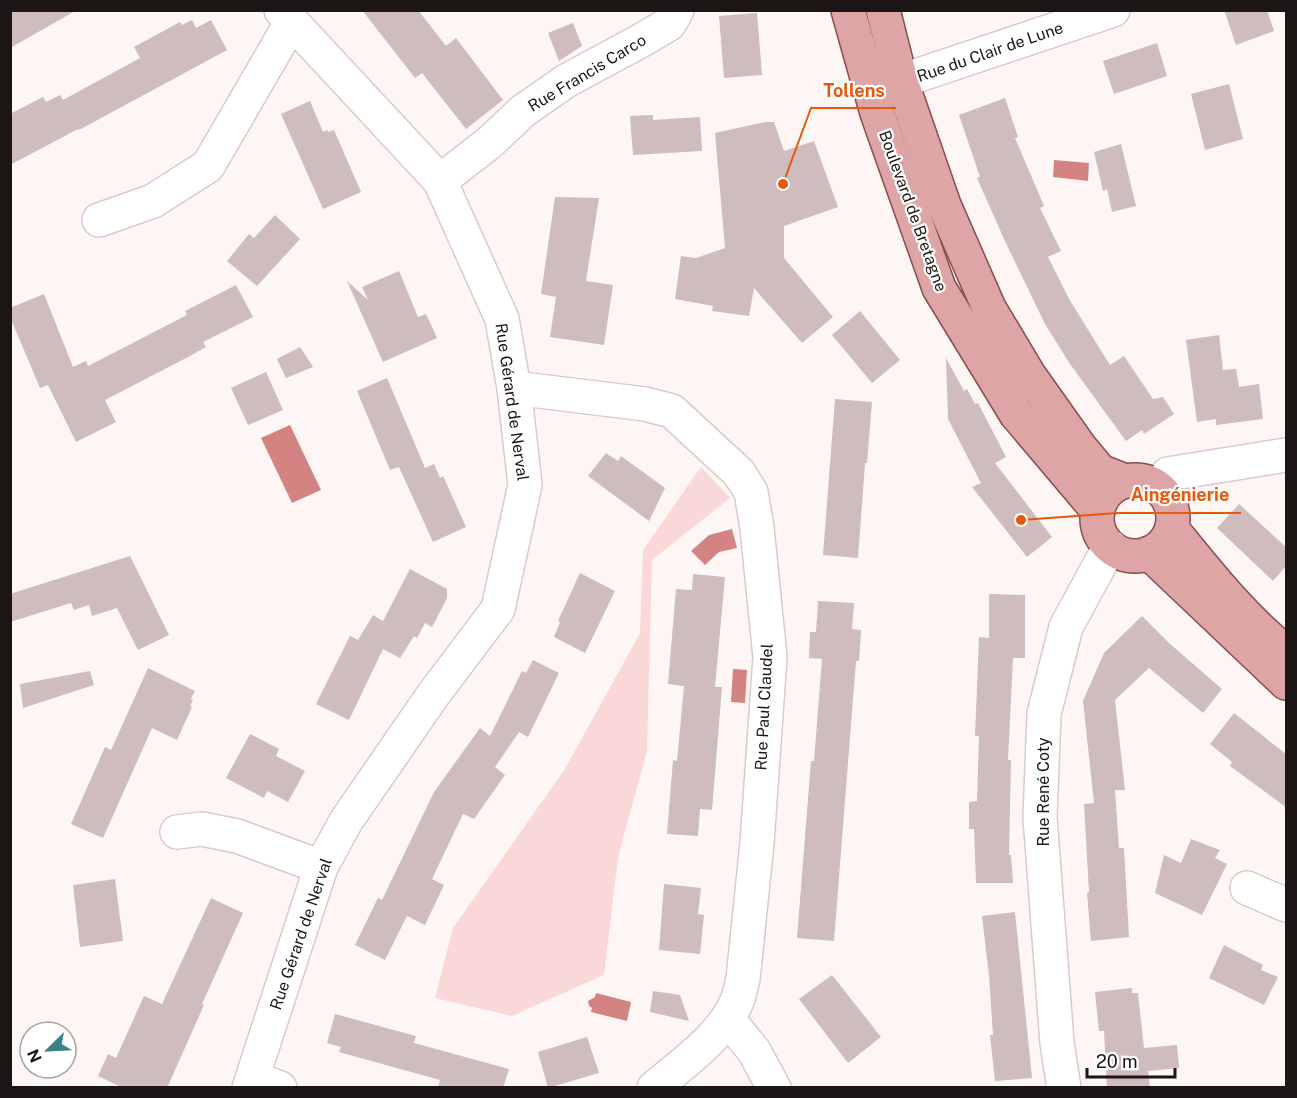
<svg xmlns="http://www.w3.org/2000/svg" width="1297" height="1098" font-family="'Public Sans',sans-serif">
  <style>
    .green { fill: #f9d8d7 }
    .water { fill: #d48383 }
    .building { fill: #cebdbc }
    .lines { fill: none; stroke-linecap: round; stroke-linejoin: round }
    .minor-casing { stroke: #dbcac9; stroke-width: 36 }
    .major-casing { stroke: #8b4c4c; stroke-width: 36 }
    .minor { stroke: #fff; stroke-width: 33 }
    .major { stroke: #dea5a6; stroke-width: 33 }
    .labels { text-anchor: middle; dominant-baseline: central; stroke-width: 4.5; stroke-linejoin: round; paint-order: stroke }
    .street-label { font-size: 16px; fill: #1b1515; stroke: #fff }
    .leader { fill: none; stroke: #e8590c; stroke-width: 2 }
    .callout-dot { fill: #e8590c; stroke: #fff; stroke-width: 2 }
    .callout-label { font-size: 18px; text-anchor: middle; font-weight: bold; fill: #e8590c; stroke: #fff; stroke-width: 4.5; stroke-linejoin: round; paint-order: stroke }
  </style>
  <rect width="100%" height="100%" fill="#fdf6f5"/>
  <polygon class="green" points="701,467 730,498 652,560 647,751 618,857 604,975 512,1016 435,998 453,928 565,769 640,633 643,550"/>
  <g class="water">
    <polygon points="1054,160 1089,163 1088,181 1053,177"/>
    <polygon points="290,425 321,490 292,503 261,438"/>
    <polygon points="732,529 737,548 719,552 705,565 691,551 709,535"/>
    <polygon points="733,669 747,670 745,703 731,702"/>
    <polygon points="596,993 631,1002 627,1021 591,1012 592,1008 589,1006 588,1001 595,997"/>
  </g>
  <g class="building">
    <polygon points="10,10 77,10 10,48"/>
    <polygon points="362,10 418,10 446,46 456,38 503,100 466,129 422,73 415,78"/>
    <polygon points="1224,10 1267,10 1274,31 1236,45"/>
    <polygon points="757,13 762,75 724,78 719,16"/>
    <polygon points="192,20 196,28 211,20 227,50 79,130 78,129 10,165 10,114 43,97 46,102 60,95 63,100 140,58 134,47 180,22 182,25"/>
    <polygon points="573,23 582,46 559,61 548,33"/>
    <polygon points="1157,43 1167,76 1114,94 1103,61"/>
    <polygon points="1229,84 1243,139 1205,150 1191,94"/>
    <polygon points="1005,98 1018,137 1015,138 1044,206 1040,208 1061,251 1048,257 1069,299 1110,365 1124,356 1153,399 1163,397 1174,414 1144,434 1142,430 1126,441 1070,364 1045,324 1004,239 977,178 980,177 959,115"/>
    <polygon points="310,101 323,132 327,130 328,132 334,130 361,192 323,209 281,114"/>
    <polygon points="653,115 653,120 700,117 702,151 633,155 630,116"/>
    <polygon points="765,122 774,122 784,151 814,141 838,207 784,226 784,258 833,317 802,343 754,288 749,316 712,311 713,306 675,299 681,256 696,258 725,248 715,133"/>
    <polygon points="1121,144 1136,206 1112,212 1107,189 1103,191 1094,152"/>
    <polygon points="555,197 599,198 586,281 613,285 604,345 550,337 556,297 541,294"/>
    <polygon points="275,215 300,239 257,286 227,261 249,234 254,238"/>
    <polygon points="399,271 418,317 426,314 437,338 383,362 347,281 368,300 362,287"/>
    <polygon points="236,285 253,317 203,342 206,347 190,356 105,400 116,422 76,442 48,385 40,388 10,317 10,308 44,294 73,367 86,361 88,366 187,315 185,311"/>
    <polygon points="860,311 900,360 872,383 832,335"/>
    <polygon points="1219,335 1223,370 1236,369 1239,387 1259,384 1263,419 1216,425 1216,419 1197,422 1186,340"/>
    <polygon points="300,347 313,367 286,378 277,359"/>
    <polygon points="946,358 964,391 967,389 975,404 978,403 1006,457 995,463 1052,537 1027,557 972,487 981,483 948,419"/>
    <polygon points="266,372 283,410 248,425 231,388"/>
    <polygon points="387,378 425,468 434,464 440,478 443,476 466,527 433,542 399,467 390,470 357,391"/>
    <polygon points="835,399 872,402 867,463 865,463 858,558 823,555"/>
    <polygon points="606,453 618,461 621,456 665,488 649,521 588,476"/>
    <polygon points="1239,504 1287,548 1287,565 1273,581 1217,528"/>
    <polygon points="130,556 169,635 138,650 117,608 92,616 89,605 74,610 71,603 10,622 10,594"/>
    <polygon points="410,569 447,589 447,598 432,627 425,623 417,638 414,636 400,658 383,649 349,720 316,704 350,636 358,640 373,615 383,621"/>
    <polygon points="580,573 615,591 585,653 554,637 560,622 558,621"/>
    <polygon points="693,574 725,577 715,687 722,687 712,810 700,809 698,836 667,834 673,760 677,761 684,686 668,684 676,589 692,590"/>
    <polygon points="989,594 1025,595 1025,658 1013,658 1008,760 1011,760 1009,855 1011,855 1013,883 976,883 974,829 969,829 969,802 977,801 979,736 975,736 979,637 989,638"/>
    <polygon points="818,601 854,603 852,629 861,630 859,661 856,661 834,941 797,938 811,761 814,761 822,659 809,658 810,632 816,632"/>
    <polygon points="1142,616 1169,643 1222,689 1203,713 1149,668 1115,700 1125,790 1115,790 1119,848 1124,848 1129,937 1091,941 1087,893 1089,892 1084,804 1094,803 1083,701 1104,653"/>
    <polygon points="533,660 559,673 528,737 519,732 495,767 505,775 474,819 463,814 432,879 444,885 425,925 407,916 385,960 355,945 378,898 382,900 434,792 480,728 490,736 522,671 526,673"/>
    <polygon points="148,668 195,691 191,699 193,700 190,706 192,707 177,740 152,728 103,838 71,824 105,747 111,750"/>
    <polygon points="90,671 94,685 23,708 20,684"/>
    <polygon points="1234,713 1287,755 1287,808 1230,766 1232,762 1210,744"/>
    <polygon points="250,734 279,749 276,756 305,771 288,802 267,791 264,798 226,778"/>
    <polygon points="1191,839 1220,850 1215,858 1227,864 1202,915 1155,893 1164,855 1181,863"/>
    <polygon points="115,879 123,941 80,947 73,885"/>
    <polygon points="664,884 701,888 698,914 704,915 700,954 659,950"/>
    <polygon points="211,898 243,913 202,1004 204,1005 167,1088 123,1088 98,1076 108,1054 116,1058 144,996 162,1004"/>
    <polygon points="1015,912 1032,1078 995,1081 990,1035 993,1035 989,976 982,916"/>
    <polygon points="1224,945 1263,965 1261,970 1278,977 1264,1005 1209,978"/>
    <polygon points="832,975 881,1037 848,1063 799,999"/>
    <polygon points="1132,988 1132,993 1138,993 1144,1048 1177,1045 1179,1068 1148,1071 1150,1088 1107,1088 1104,1031 1099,1031 1095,992"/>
    <polygon points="653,991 680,995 689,1021 650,1012"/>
    <polygon points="335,1014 416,1036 414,1043 509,1069 503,1088 438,1088 440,1080 339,1052 341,1047 327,1043"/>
    <polygon points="587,1037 599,1073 548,1088 538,1052"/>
  </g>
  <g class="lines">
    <g class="minor-casing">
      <g id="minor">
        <polyline points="901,81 1113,10"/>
        <polyline points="440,181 489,143 523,111 566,81 642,40 669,24 677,10"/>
        <polyline points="99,220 153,201 208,166 291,23"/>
        <path d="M514,388L645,404L672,411L739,473L751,492L757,528L770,657L757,843L743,979C741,986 740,994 737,1001C722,1037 683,1063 654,1088"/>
        <polyline points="1161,489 1168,474 1286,455"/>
        <polyline points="177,832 202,829 237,836 321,867"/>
        <polyline points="1247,888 1286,905"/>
        <polyline points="728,1019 754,1051 774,1088"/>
        <polyline points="253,1078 280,1088"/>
        <polyline points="249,1088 321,867 346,821 433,695 498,609 525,485 514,388 502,319 440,181 281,10"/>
        <polyline points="1064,1088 1057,1043 1040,817 1044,714 1066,627 1110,546"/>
      </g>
    </g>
    <g class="major-casing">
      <g id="major">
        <polyline points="848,10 877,113 939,288 1016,414 1098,511"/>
        <polyline points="883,10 901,81 944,205 989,308 1029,375 1080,447 1100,471 1125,481"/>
        <circle cx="1135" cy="518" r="38"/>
        <path d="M1172,529C1207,572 1242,617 1286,652"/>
        <polyline points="1149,553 1286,683"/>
      </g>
    </g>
    <use href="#minor" class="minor"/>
    <use href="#major" class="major"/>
  </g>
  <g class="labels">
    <g class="street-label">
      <text transform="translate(990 52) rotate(-19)">Rue du Clair de Lune</text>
      <text transform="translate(587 73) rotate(-31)">Rue Francis Carco</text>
      <text transform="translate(913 211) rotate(70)">Boulevard de Bretagne</text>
      <text transform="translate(512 402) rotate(82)">Rue Gérard de Nerval</text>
      <text transform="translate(764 707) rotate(-87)">Rue Paul Claudel</text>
      <text transform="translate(1043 792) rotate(-90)">Rue René Coty</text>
      <text transform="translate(301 934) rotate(-71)">Rue Gérard de Nerval</text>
    </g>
  </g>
  <path class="leader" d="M783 184L811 108H896M1021 520L1118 513H1241"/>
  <g class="callout-dot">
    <circle cx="783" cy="184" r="6"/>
    <circle cx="1021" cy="520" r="6"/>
  </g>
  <g class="callout-label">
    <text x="854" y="97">Tollens</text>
    <text x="1180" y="501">Aingénierie</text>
  </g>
  <rect width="1297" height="1098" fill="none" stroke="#1b1515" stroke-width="24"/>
  <g transform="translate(48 1050) rotate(246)"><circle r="28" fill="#ffffff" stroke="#a4a1a1" stroke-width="1.5"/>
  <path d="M0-4.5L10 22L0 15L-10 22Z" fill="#398286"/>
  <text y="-9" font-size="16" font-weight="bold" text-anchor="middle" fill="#1b1515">N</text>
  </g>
  <path d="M1087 1068v9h88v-9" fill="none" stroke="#1b1515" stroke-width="3"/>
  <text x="1096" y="1068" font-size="18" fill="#1b1515" stroke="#ffffff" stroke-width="4.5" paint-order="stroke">20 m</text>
</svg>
